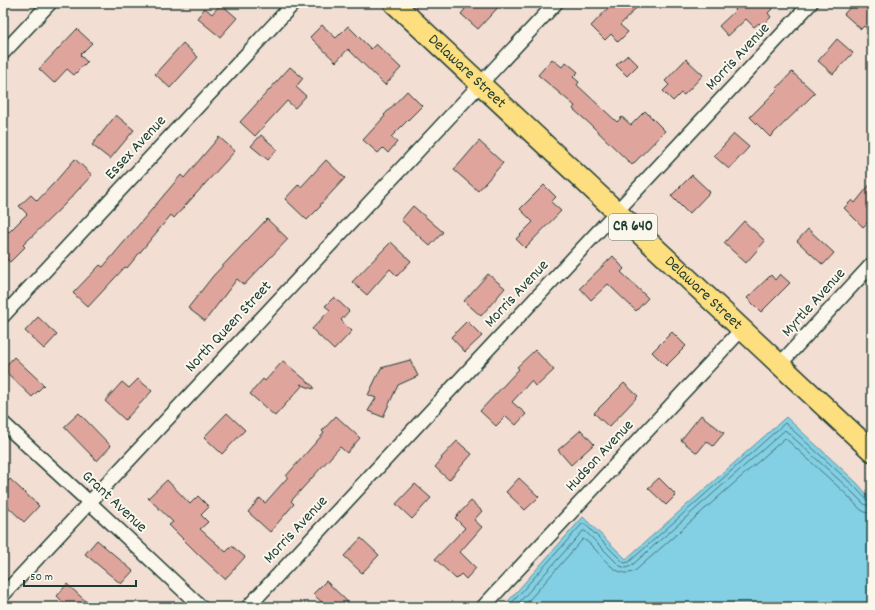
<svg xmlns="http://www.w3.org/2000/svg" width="875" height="610" font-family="Dekko,sans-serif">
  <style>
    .water { fill: #83cfe3; stroke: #5b959d }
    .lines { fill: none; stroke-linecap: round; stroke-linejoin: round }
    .shore { stroke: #47777a; stroke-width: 1 }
    .building { fill: #dfa59d; stroke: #1f3d34 }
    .minor-casing { stroke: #1f3d34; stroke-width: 16 }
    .primary-casing { stroke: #1f3d34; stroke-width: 23 }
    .minor { stroke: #fbf7ec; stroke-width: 13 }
    .primary { stroke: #fedf80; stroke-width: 20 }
    .labels { text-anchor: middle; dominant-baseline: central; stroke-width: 4; stroke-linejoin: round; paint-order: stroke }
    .shield { fill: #fbf7ec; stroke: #61756b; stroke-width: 1 }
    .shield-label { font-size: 15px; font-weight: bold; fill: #1f3d34 }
    .street-label { font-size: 16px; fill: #1f3d34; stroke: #fbf7ec }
  </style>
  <rect width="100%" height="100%" fill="#f3ded4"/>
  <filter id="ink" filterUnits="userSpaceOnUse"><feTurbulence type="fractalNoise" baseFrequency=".025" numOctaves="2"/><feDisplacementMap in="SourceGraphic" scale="8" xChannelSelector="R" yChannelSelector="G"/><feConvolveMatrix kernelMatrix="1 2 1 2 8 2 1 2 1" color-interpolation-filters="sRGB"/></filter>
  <g filter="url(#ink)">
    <polygon class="water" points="786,417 857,483 872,500 872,607 503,607 583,517 626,559"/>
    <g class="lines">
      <g class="shore">
        <polyline points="508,607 582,524 585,524 623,562 625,563 629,562 785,423 854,486 868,501 872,502"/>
        <polyline points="515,607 583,531 585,531 620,566 626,568 631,566 785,430 850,490 864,504 872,507"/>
        <path d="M523,607L583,539C599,547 613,582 635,571L785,438L846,494L861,510L867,513H872"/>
      </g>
    </g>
    <g class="building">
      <polygon points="459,3 502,3 478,29 461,14 465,9"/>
      <polygon points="613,3 641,3 620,25 628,32 618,42 611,34 605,40 591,26"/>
      <polygon points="729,3 778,3 768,13 771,17 762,26 759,23 754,27 746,19 728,36 719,26 736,10"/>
      <polygon points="854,3 872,3 872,33 864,26 861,29 844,14"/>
      <polygon points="221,4 237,18 220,37 197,18 205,8 212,14"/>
      <polygon points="322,25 336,38 348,26 371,49 376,44 401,68 385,85 348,49 336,62 310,37"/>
      <polygon points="77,29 92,43 80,55 87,62 74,75 67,69 54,83 39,69"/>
      <polygon points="837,39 853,53 833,74 818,61"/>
      <polygon points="183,43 198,57 170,88 155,74"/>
      <polygon points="628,55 638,65 627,76 616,65"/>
      <polygon points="552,59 562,67 566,62 578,72 573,77 579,82 577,85 617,122 622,117 631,125 645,111 665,131 632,165 590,124 573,109 575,106 538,75"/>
      <polygon points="686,59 703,75 684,95 681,93 673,101 663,91 669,85 665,81"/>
      <polygon points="290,67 303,78 296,87 306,96 295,108 287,101 255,136 240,122"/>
      <polygon points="792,72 815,93 770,137 750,117 778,89 777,88"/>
      <polygon points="407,91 422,106 391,137 397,142 388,153 383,148 378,153 363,140 385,116 384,115"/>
      <polygon points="116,115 134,130 110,159 92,145"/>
      <polygon points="734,134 749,147 729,169 714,156"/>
      <polygon points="261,135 277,149 268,160 251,146"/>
      <polygon points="219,137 235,151 174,218 171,215 127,268 125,267 88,307 73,293 100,265 103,267 181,175 184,178"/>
      <polygon points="479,141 503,163 478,191 454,170"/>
      <polygon points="75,159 92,175 64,205 23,245 25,247 10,262 3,256 3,226 9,232 27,214 19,206 31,195 37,201 54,183"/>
      <polygon points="326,160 345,178 320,205 321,206 307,220 285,199 299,184 301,187"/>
      <polygon points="692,175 710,192 689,214 671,196"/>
      <polygon points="872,182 872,218 863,227 844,208 852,200 855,203"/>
      <polygon points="544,185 556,197 551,202 561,211 525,248 516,239 533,222 520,209"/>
      <polygon points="413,206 443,232 430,246 401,220"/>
      <polygon points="267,219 288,239 244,285 237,279 205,321 188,308 213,276"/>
      <polygon points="744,221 765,241 746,263 724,243"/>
      <polygon points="808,229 834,253 823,265 797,241"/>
      <polygon points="391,242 411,261 397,276 390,269 367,295 352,282"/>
      <polygon points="613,256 624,269 621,272 648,298 636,311 608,284 591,300 580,288"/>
      <polygon points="488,274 505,288 481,316 464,301"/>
      <polygon points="780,274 790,283 761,312 747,298 771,275 775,280"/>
      <polygon points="334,297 349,311 341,320 352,331 334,350 312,329 330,310 325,306"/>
      <polygon points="38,317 57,335 44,349 25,331"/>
      <polygon points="467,321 482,336 465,352 451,337"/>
      <polygon points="672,332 686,346 666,366 652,352"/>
      <polygon points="535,350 554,370 536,387 531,381 512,402 526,414 516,425 506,416 496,426 480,411 519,369 517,367"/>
      <polygon points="14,357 44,385 32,397 3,369"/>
      <polygon points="410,360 418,376 398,385 383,417 368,411 376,398 368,395 381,368"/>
      <polygon points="283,361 314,387 313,389 300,384 302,386 275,416 250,394 263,379 265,381"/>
      <polygon points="138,379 152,391 125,420 105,401 122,382 129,388"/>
      <polygon points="624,383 638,396 609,427 594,413"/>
      <polygon points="79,413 111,446 97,461 64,427"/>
      <polygon points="227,413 245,430 222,454 204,437"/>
      <polygon points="701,415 724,433 713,446 707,441 697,453 681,440"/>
      <polygon points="336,416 360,438 347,453 340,447 291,501 294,504 270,532 248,512 260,498 265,503 288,477 286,476 324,433 322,431"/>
      <polygon points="581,430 594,444 571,465 558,450"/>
      <polygon points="457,441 472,454 449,480 435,467 442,459 441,458"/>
      <polygon points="519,478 539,497 525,510 506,492"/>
      <polygon points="659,478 676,495 666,505 648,488"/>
      <polygon points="10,479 39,506 24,522 3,502 3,486"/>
      <polygon points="167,480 190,504 198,496 209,507 201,515 208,522 200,529 226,552 232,546 245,557 225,579 199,555 169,525 173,522 148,498"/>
      <polygon points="415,484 431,498 412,519 396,504"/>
      <polygon points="471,501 482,511 474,520 482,527 460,552 476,568 466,579 461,574 456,579 435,559 465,528 455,518"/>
      <polygon points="361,538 379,555 362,573 344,556"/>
      <polygon points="97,540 133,571 121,584 85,554"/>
      <polygon points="326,581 353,607 327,607 313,594"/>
      <polygon points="67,584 92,607 68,607 57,596"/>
    </g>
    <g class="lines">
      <g class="minor-casing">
        <g id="minor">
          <polyline points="3,53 50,3"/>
          <polyline points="3,316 294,3"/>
          <polyline points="780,364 872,264"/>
          <polyline points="3,423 89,502 201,607"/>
          <polyline points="3,595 556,3"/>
          <path d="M248,607C435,405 624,205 811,3"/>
          <polyline points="483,607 742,329"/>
        </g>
      </g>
      <g class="primary-casing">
        <g id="primary">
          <path id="s1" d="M394,3L872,451"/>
        </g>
      </g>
      <use href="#minor" class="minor"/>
      <use href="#primary" class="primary"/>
    </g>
  </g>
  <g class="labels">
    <rect class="shield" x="609" y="214" width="48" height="26" rx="3"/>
    <g class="shield-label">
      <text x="633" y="227">CR 640</text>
    </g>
    <g class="street-label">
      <text transform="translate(738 57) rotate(-47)">Morris Avenue</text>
      <text stroke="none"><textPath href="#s1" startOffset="100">Delaware Street</textPath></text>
      <text transform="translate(136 148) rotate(-47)">Essex Avenue</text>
      <text stroke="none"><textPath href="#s1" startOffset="424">Delaware Street</textPath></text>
      <text transform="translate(517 294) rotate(-47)">Morris Avenue</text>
      <text transform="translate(814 303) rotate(-48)">Myrtle Avenue</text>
      <text transform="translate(229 327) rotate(-47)">North Queen Street</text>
      <text transform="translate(600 456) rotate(-47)">Hudson Avenue</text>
      <text transform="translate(114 502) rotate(43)">Grant Avenue</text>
      <text transform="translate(296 530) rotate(-47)">Morris Avenue</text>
    </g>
  </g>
  <rect width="875" height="610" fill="none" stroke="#fbf7ec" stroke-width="16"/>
  <rect x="8" y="8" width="859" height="594" fill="none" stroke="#1f3d34" stroke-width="1.5" filter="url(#ink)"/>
  <path d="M24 580v6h112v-6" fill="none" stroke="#1f3d34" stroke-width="2"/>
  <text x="30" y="580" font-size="12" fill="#1f3d34" stroke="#fbf7ec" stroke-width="3" paint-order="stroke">50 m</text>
</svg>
